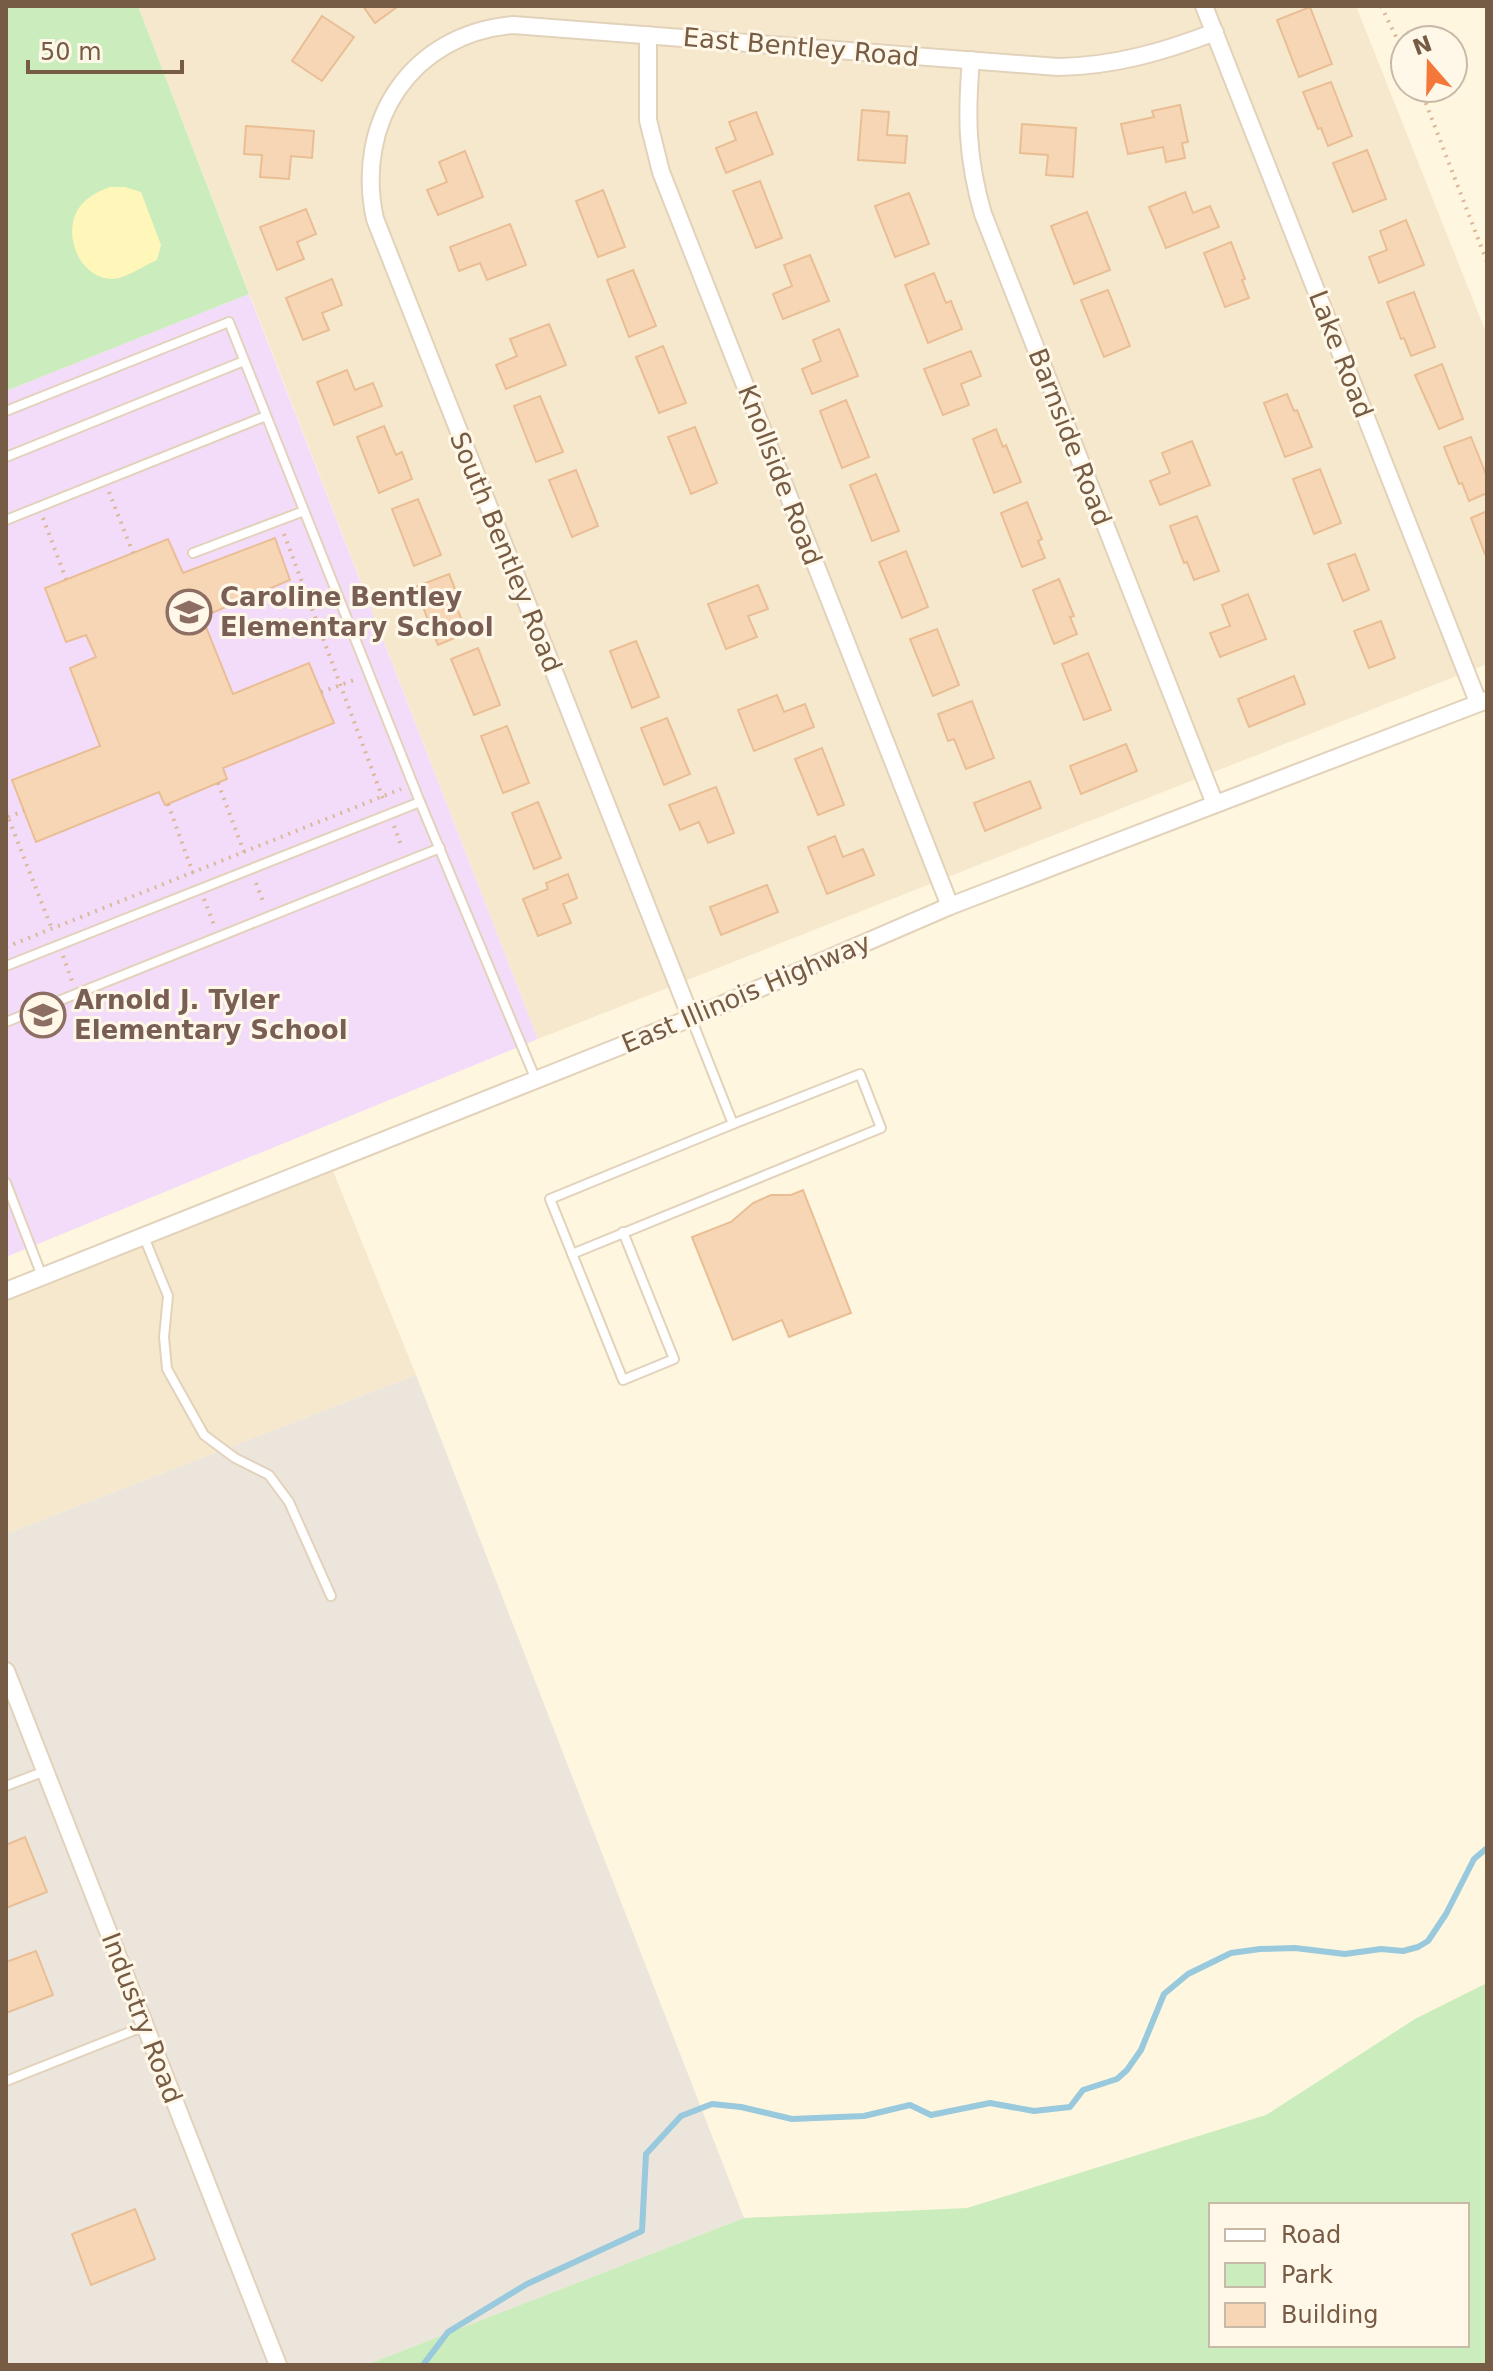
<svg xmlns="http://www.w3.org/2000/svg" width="1493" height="2371" font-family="'DejaVu Sans',sans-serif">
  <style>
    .residential { fill: #f6e8cd }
    .industrial { fill: #ece5dc }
    .education { fill: #f3dcfa }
    .green { fill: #cbecbd; fill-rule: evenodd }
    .sand { fill: #fff7b9 }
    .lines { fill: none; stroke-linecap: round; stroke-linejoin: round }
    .stream { stroke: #98c9dc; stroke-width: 6 }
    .building { fill: #f6d6b5; stroke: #eabe94; stroke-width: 2 }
    .lane-casing { stroke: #e3d2bb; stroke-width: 12 }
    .street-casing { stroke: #e3d2bb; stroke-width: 20 }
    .path { stroke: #dab998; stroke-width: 4; stroke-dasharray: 2 6; stroke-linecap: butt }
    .lane { stroke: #fff; stroke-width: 8 }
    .street { stroke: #fff; stroke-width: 16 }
    .labels { text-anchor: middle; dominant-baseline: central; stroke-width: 6; stroke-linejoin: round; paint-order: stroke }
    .street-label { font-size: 26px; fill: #775c45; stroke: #fff8e8 }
    .education-label { font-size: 26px; font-weight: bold; fill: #785e54; stroke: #fff8e8; text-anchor: start }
  </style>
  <rect width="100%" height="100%" fill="#fef6df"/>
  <g class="residential">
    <polygon points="138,6 1356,6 1487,335 1487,664 538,1039"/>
    <polygon points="333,1171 416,1375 6,1534 6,1301"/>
  </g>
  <polygon class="industrial" points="416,1375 744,2218 366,2365 6,2365 6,1534"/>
  <polygon class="education" points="249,294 538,1039 6,1257 6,391"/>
  <g class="green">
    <polygon points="6,6 138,6 249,294 6,391"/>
    <path d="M1487,1983V2365H366L744,2218L967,2208L1266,2115L1415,2019ZM1467,2205V2345H1211V2205Z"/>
  </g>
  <path class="sand" d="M110,187H125L141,192L161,245L157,260C145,265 125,279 112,279C81,278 64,239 76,213C83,199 96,192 110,187Z"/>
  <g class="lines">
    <polyline class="stream" points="423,2365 448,2332 527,2284 642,2231 646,2154 681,2116 712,2104 741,2107 792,2119 864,2116 910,2105 931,2115 990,2103 1034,2111 1070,2107 1083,2090 1117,2079 1127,2070 1141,2050 1164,1994 1188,1974 1231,1953 1260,1949 1295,1948 1345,1954 1381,1949 1403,1951 1418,1947 1428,1941 1446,1914 1474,1859 1487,1848"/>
  </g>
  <g class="building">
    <polygon points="363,6 396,6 397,7 375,23"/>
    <polygon points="1310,7 1332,64 1299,77 1277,20"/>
    <polygon points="322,16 354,37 322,81 292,61"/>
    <polygon points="1331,82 1352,136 1328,146 1321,128 1318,129 1303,92"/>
    <polygon points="1180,105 1188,142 1182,143 1185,158 1166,162 1163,147 1128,154 1121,124 1154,117 1152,111"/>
    <polygon points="862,110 889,112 887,135 907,136 905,163 858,160"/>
    <polygon points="756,112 773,154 726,173 716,148 736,140 729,122"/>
    <polygon points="1022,124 1076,128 1073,177 1046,175 1048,155 1020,153"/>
    <polygon points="246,126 314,131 312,158 291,156 289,179 260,177 262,155 244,154"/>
    <polygon points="1367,150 1386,199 1353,212 1333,163"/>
    <polygon points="465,151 483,197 438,215 427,190 447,182 439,162"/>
    <polygon points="760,181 782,238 756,248 733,191"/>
    <polygon points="603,190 625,247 598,257 576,201"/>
    <polygon points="1185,192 1193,213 1210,206 1219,227 1166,248 1149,207"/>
    <polygon points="909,193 929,244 895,257 875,206"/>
    <polygon points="306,209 316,234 297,242 304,259 277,270 260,227"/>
    <polygon points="1087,212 1110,270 1074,284 1051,226"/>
    <polygon points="1406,220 1424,265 1379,283 1369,257 1387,250 1380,231"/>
    <polygon points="510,224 526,265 487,280 480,263 459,271 450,247"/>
    <polygon points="1231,242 1245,279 1242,280 1249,298 1225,307 1204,253"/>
    <polygon points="810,255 829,301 783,319 773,294 792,286 784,265"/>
    <polygon points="633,270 656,326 629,337 607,280"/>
    <polygon points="934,273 946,303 951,301 962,329 928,343 905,285"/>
    <polygon points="332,279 342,305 322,313 329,330 303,340 286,298"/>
    <polygon points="1108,290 1130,346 1104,357 1081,300"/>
    <polygon points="1414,292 1435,347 1411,356 1404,338 1401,339 1387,302"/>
    <polygon points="549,324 566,365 506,389 496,365 517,356 510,339"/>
    <polygon points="839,329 858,376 812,394 802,369 821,361 813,340"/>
    <polygon points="663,346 686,403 659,413 636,357"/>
    <polygon points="971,351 981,376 961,384 969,405 943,415 924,369"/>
    <polygon points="1442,364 1463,419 1439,429 1415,375"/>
    <polygon points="347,370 355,390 373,383 382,406 334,425 317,382"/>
    <polygon points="1287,394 1294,411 1297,410 1312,447 1285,457 1264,403"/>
    <polygon points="540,396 563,452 536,462 514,406"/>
    <polygon points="846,400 869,457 842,468 820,411"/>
    <polygon points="384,426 396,455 402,452 412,479 379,493 357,437"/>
    <polygon points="695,427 717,483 691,494 668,437"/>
    <polygon points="996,429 1003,447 1006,445 1021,482 994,493 973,439"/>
    <polygon points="1471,437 1487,477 1487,493 1469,501 1462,483 1459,484 1444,447"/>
    <polygon points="1192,441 1210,485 1160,505 1150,481 1170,473 1162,453"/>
    <polygon points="1320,469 1341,523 1314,534 1293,479"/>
    <polygon points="576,470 598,526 572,537 549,480"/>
    <polygon points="876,474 899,531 872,541 850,485"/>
    <polygon points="418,499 441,555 414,566 392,509"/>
    <polygon points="1027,502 1042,539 1038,541 1045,558 1022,567 1001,513"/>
    <polygon points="1487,511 1487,554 1485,554 1471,518"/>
    <polygon points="1197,516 1219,571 1194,580 1187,562 1184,563 1170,526"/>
    <polygon points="275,538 290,580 202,617 233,694 309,663 334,723 223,768 227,779 168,804 165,805 159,792 36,842 12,780 100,746 70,668 96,657 86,635 66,642 45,588 168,539 183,573"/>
    <polygon points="906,551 928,607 902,618 879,562"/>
    <polygon points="1355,554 1369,590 1343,601 1328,564"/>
    <polygon points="449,574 460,601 455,603 467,633 438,645 415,587"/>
    <polygon points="1059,579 1074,616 1070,617 1077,634 1054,644 1033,590"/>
    <polygon points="758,585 768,609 748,616 757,637 726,649 708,604"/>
    <polygon points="1248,594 1266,639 1220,657 1210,633 1230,626 1222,605"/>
    <polygon points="1381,621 1395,658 1369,668 1354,631"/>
    <polygon points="937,629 959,685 933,696 910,639"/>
    <polygon points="636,641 659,697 632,708 610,651"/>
    <polygon points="478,648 500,705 474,715 451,659"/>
    <polygon points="1088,653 1111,710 1084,720 1062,664"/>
    <polygon points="1294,676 1305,704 1249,727 1238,699"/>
    <polygon points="777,695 784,712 805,704 814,727 754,751 738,710"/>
    <polygon points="972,701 994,758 966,769 954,739 948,741 938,714"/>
    <polygon points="667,718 690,774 664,785 641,728"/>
    <polygon points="507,726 529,783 503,793 481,736"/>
    <polygon points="1126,744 1137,771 1081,794 1070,766"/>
    <polygon points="822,748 844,805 818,815 795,759"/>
    <polygon points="1030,781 1041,808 985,831 974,803"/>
    <polygon points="716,787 734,833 708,843 699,822 680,830 669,805"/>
    <polygon points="538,802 561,858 534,869 512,813"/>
    <polygon points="835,836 843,857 863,849 874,875 827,894 808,847"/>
    <polygon points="568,874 577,898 563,904 571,923 538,936 523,899 548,889 546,883"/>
    <polygon points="767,885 778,912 721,935 710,907"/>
    <polygon points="803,1190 851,1313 789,1337 782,1320 733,1340 692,1237 731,1222 753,1203 771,1195 791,1195"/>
    <polygon points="25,1837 47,1892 6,1908 6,1845"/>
    <polygon points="36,1951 53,1995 6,2013 6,1962"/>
    <polygon points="135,2209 155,2259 91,2285 72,2234"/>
  </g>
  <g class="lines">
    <g class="lane-casing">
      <g id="lane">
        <polyline points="6,411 229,322 420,802 536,1080"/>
        <polyline points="6,457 244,361"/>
        <polyline points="6,520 266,416"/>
        <polyline points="193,553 304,511"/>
        <polyline points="6,966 420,802"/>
        <polyline points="6,1022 440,848"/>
        <polyline points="6,1183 42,1276"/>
        <polyline points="623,1232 674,1359 623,1380 550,1199 733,1124 691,1018"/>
        <polyline points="144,1237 168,1296 164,1337 167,1369 204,1435 235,1458 269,1475 289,1502 331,1596"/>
        <polyline points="572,1254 881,1128 860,1074 733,1124"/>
        <polyline points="6,1786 45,1771"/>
        <polyline points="6,2081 145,2026"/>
      </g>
    </g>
    <g class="street-casing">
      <g id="street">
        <polyline points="1204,6 1478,702"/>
        <polyline points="648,35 648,120 661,172 950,906"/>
        <path d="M971,60C966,117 967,159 983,214L1215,804"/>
        <path d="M691,1018L375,219C354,122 411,34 513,25L1058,67C1114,66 1163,52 1215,32"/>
        <polyline points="6,1291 691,1018 950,906 1487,700"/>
        <polyline points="6,1671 278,2365"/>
      </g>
    </g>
    <g class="path">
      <polyline points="1381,6 1405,55"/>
      <polyline points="1420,88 1487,262"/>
      <polyline points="109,492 133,553"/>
      <polyline points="43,518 66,579"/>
      <polyline points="284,534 383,799"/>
      <polyline points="321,692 357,679"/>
      <polyline points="218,783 244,852"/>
      <polyline points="168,804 193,873"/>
      <polyline points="6,812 52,929"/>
      <polyline points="8,817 24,811"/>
      <polyline points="394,826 402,848"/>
      <polyline points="256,883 264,904"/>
      <polyline points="204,899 214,925"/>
      <polyline points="6,947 401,789"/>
      <polyline points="63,956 72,981"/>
    </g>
    <use href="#lane" class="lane"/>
    <use href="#street" class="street"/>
  </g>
  <defs>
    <g id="school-ring" transform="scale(2.3)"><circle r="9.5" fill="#fff8e8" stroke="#8d6e63" stroke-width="1.5"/><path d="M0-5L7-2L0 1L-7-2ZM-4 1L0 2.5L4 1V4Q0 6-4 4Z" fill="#8d6e63"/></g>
  </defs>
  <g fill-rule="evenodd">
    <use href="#school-ring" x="189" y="612"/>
    <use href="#school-ring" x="43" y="1015"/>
  </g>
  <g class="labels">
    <g class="street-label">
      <text transform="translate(801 47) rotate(5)">East Bentley Road</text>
      <text transform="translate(1341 354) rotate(69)">Lake Road</text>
      <text transform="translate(1070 437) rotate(69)">Barnside Road</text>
      <text transform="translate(780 475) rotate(69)">Knollside Road</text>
      <text transform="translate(506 552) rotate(68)">South Bentley Road</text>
      <text transform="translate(746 993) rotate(-23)">East Illinois Highway</text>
      <text transform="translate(142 2018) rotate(69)">Industry Road</text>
    </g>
    <g class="education-label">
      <text x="220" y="597">Caroline Bentley<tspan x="220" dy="30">Elementary School</tspan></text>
      <text x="74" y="1000">Arnold J. Tyler<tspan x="74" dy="30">Elementary School</tspan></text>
    </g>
  </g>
  <rect width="1493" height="2371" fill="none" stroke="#775c45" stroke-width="16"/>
  <rect x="1209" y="2203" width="260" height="144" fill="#fff8e8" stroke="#c9baa7" stroke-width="2"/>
  <rect x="1225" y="2229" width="40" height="12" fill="#ffffff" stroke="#c9baa7" stroke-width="2"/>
  <text x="1281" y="2243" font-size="24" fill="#775c45">Road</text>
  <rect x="1225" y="2263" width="40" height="24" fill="#cbecbd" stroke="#c9baa7" stroke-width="2"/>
  <text x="1281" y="2283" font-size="24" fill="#775c45">Park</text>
  <rect x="1225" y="2303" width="40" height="24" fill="#f6d6b5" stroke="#c9baa7" stroke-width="2"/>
  <text x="1281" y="2323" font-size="24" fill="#775c45">Building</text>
  <g transform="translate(1429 64) rotate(340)"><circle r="38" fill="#fff8e8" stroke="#c9baa7" stroke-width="2"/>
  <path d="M0-6L14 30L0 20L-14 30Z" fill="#f37839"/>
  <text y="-12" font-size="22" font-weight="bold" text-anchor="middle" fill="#775c45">N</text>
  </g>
  <path d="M28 60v12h154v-12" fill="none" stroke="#775c45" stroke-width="4"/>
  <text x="40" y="60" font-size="24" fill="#775c45" stroke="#fff8e8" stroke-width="6" paint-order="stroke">50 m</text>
</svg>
